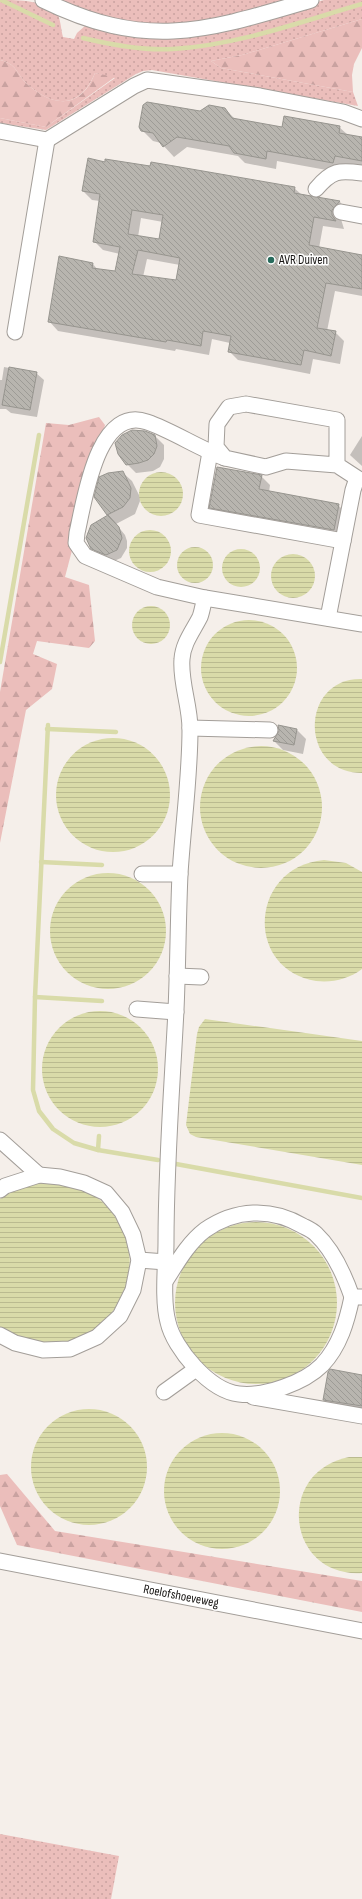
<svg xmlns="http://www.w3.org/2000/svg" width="362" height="1899" font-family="'Sofia Sans Condensed',sans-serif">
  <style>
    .grass { fill: url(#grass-dots) }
    .forest { fill: url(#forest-firs) }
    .water { fill: url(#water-rules) }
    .shadow { fill: #0003; fill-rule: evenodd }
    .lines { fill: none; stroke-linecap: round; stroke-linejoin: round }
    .stream { stroke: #d9dba9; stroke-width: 4.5 }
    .building { fill: url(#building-back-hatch); stroke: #97958f; fill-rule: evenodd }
    .minor-casing { stroke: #a39e99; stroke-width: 17 }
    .minor { stroke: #fff; stroke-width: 15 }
    .poi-dot { fill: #276b5c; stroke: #fff; stroke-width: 1.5 }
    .labels { text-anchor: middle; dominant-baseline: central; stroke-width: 3; stroke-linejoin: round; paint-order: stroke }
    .poi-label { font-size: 13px; fill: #161412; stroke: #fff; text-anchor: start }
    .street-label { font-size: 13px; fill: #161412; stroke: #fff }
  </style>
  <defs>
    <pattern id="grass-dots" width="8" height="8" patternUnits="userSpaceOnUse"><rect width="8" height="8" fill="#ebbebb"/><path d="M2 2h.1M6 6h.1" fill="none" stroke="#c9a2a0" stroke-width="1.8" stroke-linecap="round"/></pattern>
    <pattern id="forest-firs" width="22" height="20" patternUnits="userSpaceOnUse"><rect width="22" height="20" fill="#ebbebb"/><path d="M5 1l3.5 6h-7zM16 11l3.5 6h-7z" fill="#c9a2a0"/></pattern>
    <pattern id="water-rules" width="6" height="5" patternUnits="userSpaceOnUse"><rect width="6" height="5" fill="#d9dba9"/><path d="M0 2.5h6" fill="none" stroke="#babb90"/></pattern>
    <pattern id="building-back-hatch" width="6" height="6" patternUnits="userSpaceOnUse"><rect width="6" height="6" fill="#b8b5af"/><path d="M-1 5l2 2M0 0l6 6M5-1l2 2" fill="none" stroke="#9d9b96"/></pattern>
  </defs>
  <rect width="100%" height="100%" fill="#f5efea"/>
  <g class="grass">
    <path d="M0,0C18,0 48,0 58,15C61,22 61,30 63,37L74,39L77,33L86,25L236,26L324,0H362V19L242,55L211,61L221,68L353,92L358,106L152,70L143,71L136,74L46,130L0,123V118L46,127L115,78L95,73C80,109 54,108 27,84C16,73 17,64 0,60Z"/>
    <polygon points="53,0 300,0 201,25 124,25"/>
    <polygon points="0,1834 119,1856 111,1899 0,1899"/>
  </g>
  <g class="forest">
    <polygon points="362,19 362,48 354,64 352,75 353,92 221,68 211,61 242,55"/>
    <path d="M0,60C17,64 16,73 27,84C54,108 81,109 95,73L115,77L46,127L0,118Z"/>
    <polygon points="99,417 105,425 65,577 89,585 95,641 89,648 37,641 33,654 57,664 52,689 26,710 0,843 0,692 46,423 69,425"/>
    <polygon points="7,1474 55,1531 362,1581 362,1612 17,1545 0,1506 0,1475"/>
  </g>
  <g class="water">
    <circle cx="161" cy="494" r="22"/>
    <circle cx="150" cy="551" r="21"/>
    <circle cx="195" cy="565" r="18"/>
    <circle cx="241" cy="568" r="19"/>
    <circle cx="293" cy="576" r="22"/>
    <circle cx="151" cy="625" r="19"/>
    <circle cx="249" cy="668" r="48"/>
    <path d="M362,679V773C298,773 300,677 362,679Z"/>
    <circle cx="113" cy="795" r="57"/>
    <circle cx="261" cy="807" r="61"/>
    <path d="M324,860L346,863L362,872V969C349,979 332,983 316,981C243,969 250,866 324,860Z"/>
    <circle cx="108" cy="931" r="58"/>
    <circle cx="100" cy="1069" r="58"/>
    <polygon points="205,1019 362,1041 362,1165 196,1137 190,1134 186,1125 197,1034 199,1027"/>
    <path d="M51,1182C62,1185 76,1186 86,1191C99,1197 110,1208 117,1220C154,1275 105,1353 39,1343C25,1341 11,1336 0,1327V1199C14,1188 33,1183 51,1182Z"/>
    <circle cx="256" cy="1303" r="81"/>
    <circle cx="89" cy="1467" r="58"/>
    <circle cx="222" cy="1491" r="58"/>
    <path d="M349,1457H362V1573C287,1578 274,1472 349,1457Z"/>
  </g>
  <g class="shadow">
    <polygon points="225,109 235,119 283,128 339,127 348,135 362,138 362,169 343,173 277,161 276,169 245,163 238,156 187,147 174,157 161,143 153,141 142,130 200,112"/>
    <path d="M106,163L294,188L302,195L340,202L348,211L341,219L344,229L323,226L319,248L362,256V296L335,291L327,331L335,332L344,341L340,364L313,359L310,374L238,360L229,351L230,343L212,339L209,355L176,349L175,351L58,331L49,321L92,263L98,270L116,272L120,254L103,250L94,241L100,201L92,200L83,191ZM141,218L163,222L159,240L138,237ZM147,259L180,265L177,281L143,277Z"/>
    <polygon points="4,367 36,373 44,380 37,417 11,413 6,409 0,409 0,380 2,380"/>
    <polygon points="155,436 164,445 164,459 160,467 153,471 136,473 127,464"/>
    <polygon points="362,436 362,466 350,455"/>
    <polygon points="122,472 132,481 139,495 140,501 135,514 116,524 125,535 127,541 127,548 121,558 114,561 98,555 87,541 87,534 91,526 109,516 107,515"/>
    <polygon points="261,476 270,485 269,492 338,505 347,514 343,539 220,517 210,507"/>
    <polygon points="297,730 306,739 303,754 283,750 274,741"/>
    <polygon points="362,1376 362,1414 334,1409 324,1400"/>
  </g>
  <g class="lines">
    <g class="stream">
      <polyline points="1,0 53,25"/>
      <path d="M83,38C112,45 143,51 173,49C238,45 300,22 362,4"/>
      <polyline points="0,662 39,435"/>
      <polyline points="48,725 35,997 33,1090 39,1111 53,1129 74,1143 98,1150 99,1136"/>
      <polyline points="47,729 116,732"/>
      <polyline points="41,862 102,865"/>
      <polyline points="35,997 102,1001"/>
      <polyline points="98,1150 158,1160"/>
      <polyline points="176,1164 362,1198"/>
    </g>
  </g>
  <g class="building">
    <polygon points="147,102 200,111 209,105 225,108 232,118 282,127 284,116 340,126 339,133 362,137 362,161 335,156 333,163 267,151 266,159 234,153 229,146 177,137 163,147 153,133 141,131 139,127 143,105"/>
    <path d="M88,158L105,162V159L150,166L151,162L295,187L294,193L340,201L332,210V215L336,221L314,217L309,245L362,255V289L326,283L317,328L336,331L331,356L304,350L301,365L228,352L231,336L203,331L201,346L167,340L166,342L48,322L59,256L93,263L92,268L115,271L120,247L93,242L100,194L82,191ZM132,210L163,215L159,239L128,234ZM138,250L180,258L176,280L132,274Z"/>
    <polygon points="9,367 37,372 30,410 2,405"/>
    <polygon points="132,430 145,431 155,435 157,446 154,454 148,460 139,463 126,465 118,454 115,443 122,435"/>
    <polygon points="217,467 262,475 259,489 339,504 334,530 209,508"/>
    <polygon points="123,471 131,488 130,498 123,507 107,515 94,497 99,477 108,473"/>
    <polygon points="108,515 119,527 122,538 117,550 106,555 91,549 86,538 91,525"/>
    <polygon points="278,725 297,729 294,745 273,741 279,731"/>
    <polygon points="330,1369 362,1375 362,1406 323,1400 328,1372"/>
  </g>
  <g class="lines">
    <g class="minor-casing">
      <g id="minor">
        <path d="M43,0C147,51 206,31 311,0"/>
        <polyline points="0,131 47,140 134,86 147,80 260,96 343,112 362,119"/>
        <path d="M316,189C332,170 339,170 362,173"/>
        <polyline points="341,212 362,216"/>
        <polyline points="15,332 47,140"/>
        <polyline points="210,452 199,515 343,541"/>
        <path d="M205,598L157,587L85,556L76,543L77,533C84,503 97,404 147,422C173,431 198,448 225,458"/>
        <polyline points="328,618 353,490 357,478 337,465 337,420 246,404 229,407 217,424 216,447 225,458 266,467 286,461 337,465"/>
        <path d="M362,624L205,598C203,604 202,612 200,617C193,631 183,643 182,659C180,682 190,705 190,729C190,777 183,826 180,874C178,920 178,965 176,1010C172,1088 166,1164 166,1242C166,1265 162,1300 168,1322C174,1349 210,1391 239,1394C264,1397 304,1383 322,1365C340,1346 347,1321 352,1297H362"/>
        <polyline points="190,728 270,730"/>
        <polyline points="142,874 180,874"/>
        <polyline points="177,976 201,977"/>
        <polyline points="137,1009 176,1012"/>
        <polyline points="0,1140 39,1175"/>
        <polyline points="0,1190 5,1186 39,1175 60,1177 84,1183 106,1193 122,1212 133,1235 139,1260 133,1290 120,1316 97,1337 70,1349 43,1350 15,1343 0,1335"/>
        <polyline points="139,1260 166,1262"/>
        <path d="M166,1280C177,1263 188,1243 205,1230C235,1209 271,1207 303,1226C307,1228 312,1230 316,1234C333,1250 344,1274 352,1297"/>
        <polyline points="164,1392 196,1369"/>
        <polyline points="253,1397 362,1416"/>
        <polyline points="0,1561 362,1631"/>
      </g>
    </g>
    <use href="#minor" class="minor"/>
  </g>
  <circle class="poi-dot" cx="271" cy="260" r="4"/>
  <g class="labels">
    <g class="poi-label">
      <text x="279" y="260">AVR Duiven</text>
    </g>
    <g class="street-label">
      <text transform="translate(181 1596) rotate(11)">Roelofshoeveweg</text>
    </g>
  </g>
</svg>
